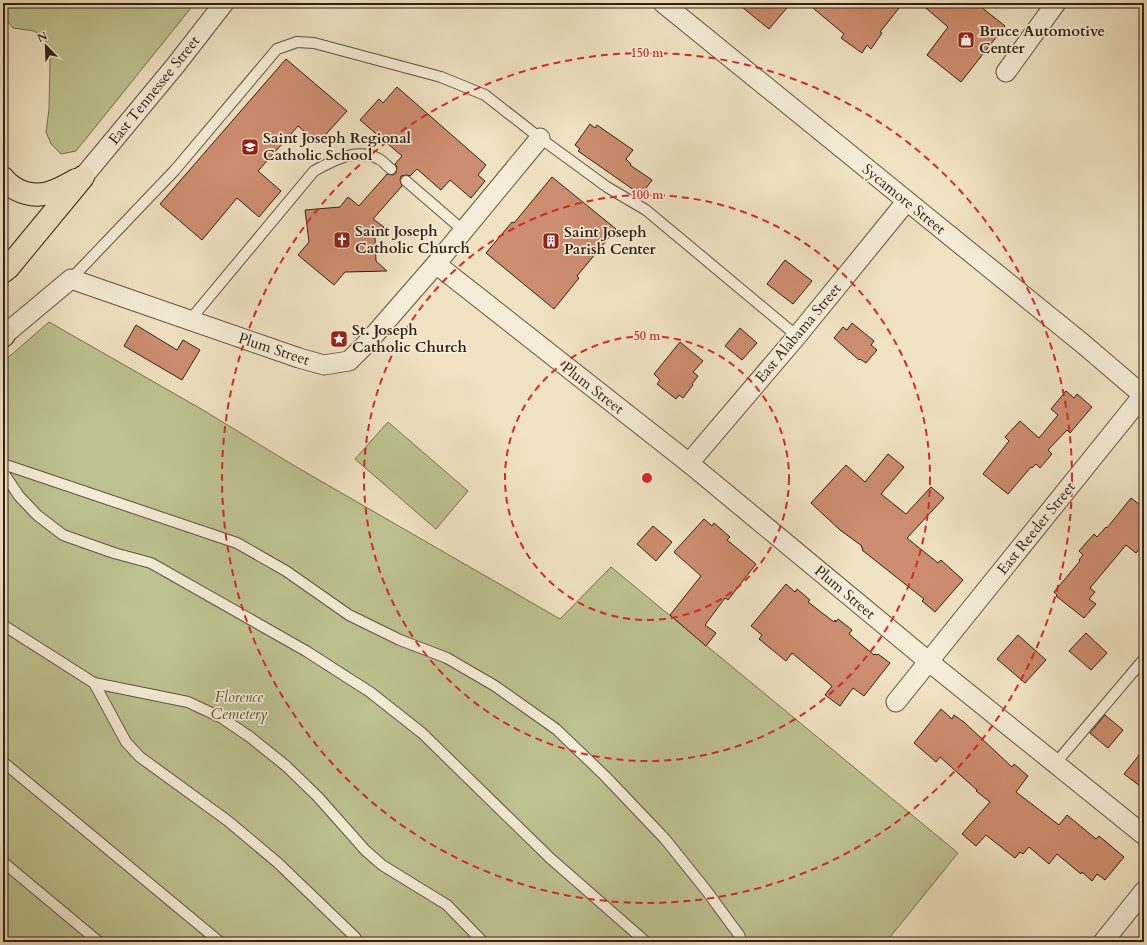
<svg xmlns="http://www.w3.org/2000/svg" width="1147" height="945" font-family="Cardo,serif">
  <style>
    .green { fill: #bec290; stroke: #787252 }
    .building { fill: #cd8d70; stroke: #322114 }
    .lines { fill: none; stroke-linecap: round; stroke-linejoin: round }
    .lane-casing { stroke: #625240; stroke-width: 12 }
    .street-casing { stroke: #625240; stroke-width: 21 }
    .highway-casing { stroke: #322114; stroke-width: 24 }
    .lane { stroke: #f5edd8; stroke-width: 10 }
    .street { stroke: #f5edd8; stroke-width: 19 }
    .highway { stroke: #f0e3c3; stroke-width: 22 }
    .ring { fill: none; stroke: #d62828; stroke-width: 2; stroke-dasharray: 7 5 }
    .labels { text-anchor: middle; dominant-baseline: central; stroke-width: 3.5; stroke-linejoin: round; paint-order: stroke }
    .poi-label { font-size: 15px; font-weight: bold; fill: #322114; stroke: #f5edd8; text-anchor: start }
    .street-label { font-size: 15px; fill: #322114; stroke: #f5edd8 }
    .park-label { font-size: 15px; font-style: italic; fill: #5c5139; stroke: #f5edd8 }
    .centre { fill: #d62828; stroke: #f5edd8; stroke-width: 2 }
    .ring-label { font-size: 12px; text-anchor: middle; font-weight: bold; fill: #d62828; stroke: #f5edd8; stroke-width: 3.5; stroke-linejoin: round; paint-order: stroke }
  </style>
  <rect width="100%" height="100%" fill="#f0e3c3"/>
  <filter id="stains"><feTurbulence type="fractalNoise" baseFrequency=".005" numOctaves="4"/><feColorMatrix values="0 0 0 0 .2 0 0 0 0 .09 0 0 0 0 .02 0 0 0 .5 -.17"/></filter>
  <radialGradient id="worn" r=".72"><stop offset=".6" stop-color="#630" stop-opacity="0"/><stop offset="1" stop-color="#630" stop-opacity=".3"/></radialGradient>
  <g class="green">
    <polygon points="3,3 195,3 76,151 61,154 51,144 46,132 49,109 50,61 45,39 34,31 13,28 3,15"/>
    <polygon points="49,322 203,410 293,465 560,619 611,567 958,853 886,942 3,942 3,362"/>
    <polygon points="388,422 468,491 436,529 355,459"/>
  </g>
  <g class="building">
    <polygon points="737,3 791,3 769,29"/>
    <polygon points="807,3 903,3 880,32 882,33 871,49 867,45 862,53 841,38 844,34"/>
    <polygon points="920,3 976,3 1005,26 961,82 927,55 948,27"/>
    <polygon points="286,59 347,111 318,143 298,126 258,171 281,191 259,217 237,198 202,240 160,204"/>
    <polygon points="397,87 486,165 478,175 485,181 471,198 450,180 441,190 417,169 410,176 407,175 401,176 400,180 402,186 373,219 384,227 375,238 376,261 387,271 345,272 334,285 298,255 309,242 305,210 340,207 348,197 359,206 387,174 393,175 396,173 397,167 395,164 402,156 360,120 379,99 383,103"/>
    <polygon points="590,124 595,128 597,125 633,150 626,159 631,164 630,165 652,180 641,195 578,151 580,149 575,145"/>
    <polygon points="552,177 616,229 577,276 579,278 554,309 486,253 512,222 514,223"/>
    <polygon points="785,260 812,281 793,304 767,284"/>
    <polygon points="852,323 874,341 871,345 877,350 866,363 860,359 859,360 834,338 843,327 847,330"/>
    <polygon points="136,325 177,350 183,340 200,350 182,380 124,346"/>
    <polygon points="740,328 757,343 742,360 725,346"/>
    <polygon points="680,342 703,361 693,372 698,376 692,384 693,385 683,398 679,395 676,399 657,384 660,380 654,374"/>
    <polygon points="1066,391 1074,398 1077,394 1092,407 1070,433 1067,430 1048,450 1052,454 1040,468 1036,464 1032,468 1031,467 1008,494 983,474 1009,441 1005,437 1020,421 1039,438 1058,415 1051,409"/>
    <polygon points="888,454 904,467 881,494 906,514 931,487 944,498 907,538 938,563 941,560 963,580 935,612 922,601 924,599 862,550 863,548 861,547 862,546 840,530 811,503 846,465 865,482"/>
    <polygon points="1131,498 1144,508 1144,544 1136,553 1126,545 1090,588 1095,592 1089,599 1096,604 1084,618 1056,596 1057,595 1054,592 1080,561 1079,560 1083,555 1079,551 1094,534 1097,537 1106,527 1107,528"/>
    <polygon points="704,519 712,526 714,523 730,537 727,540 756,564 728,600 725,598 705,625 716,633 706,646 670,615 701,576 674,552"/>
    <polygon points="653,526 672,542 656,561 637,544"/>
    <polygon points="786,584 795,592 797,589 810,600 808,602 834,622 835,620 836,622 838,619 852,630 849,634 874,655 875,654 877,655 878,654 890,663 864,696 853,688 840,706 825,695 832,686 792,653 786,661 759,639 762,635 751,626"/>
    <polygon points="1086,633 1107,653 1091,670 1069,651"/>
    <polygon points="1018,635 1046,660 1025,683 997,659"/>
    <polygon points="941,709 952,719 954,715 965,723 1012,767 1014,764 1028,776 1016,792 1059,825 1067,815 1096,839 1099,836 1124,857 1105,880 1097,874 1092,881 1082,872 1081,874 1057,854 1049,864 1029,847 1023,854 1020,852 1015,858 986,835 976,846 962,834 990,802 976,791 977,790 940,757 936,762 914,743"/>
    <polygon points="1105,715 1123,730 1108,748 1090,733"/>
    <polygon points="1144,749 1144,789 1124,774"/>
  </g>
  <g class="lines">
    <g class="lane-casing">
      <g id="lane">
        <polyline points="406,181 464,231"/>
        <polyline points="71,279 175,170 277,49 297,42 314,43 441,77 485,95 540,138 607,187 646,210 797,336"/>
        <path d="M190,320L314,171C334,160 357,147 379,159C383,161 387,166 391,169"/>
        <polyline points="3,464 237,543 286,571 349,615 400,640 447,658 495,686 556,729 605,776 665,839 706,890 739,935 742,942"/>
        <polyline points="3,472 19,496 37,515 63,535 114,553 151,563 306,651 370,692 422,733 550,858 646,942"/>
        <polyline points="3,625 94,683 126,742 140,757 228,821 278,863 355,937 358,942"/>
        <polyline points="94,683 188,702 222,718 250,737 286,766 318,797 365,850 382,865 447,905 483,942"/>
        <polyline points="3,762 220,942"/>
        <polyline points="1055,764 1144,659"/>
        <polyline points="3,862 99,942"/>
      </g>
    </g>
    <g class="street-casing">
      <g id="street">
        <polyline points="663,3 1082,343 1144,396"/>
        <polyline points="1006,72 1056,3"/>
        <polyline points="83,177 175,66 224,3"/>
        <polyline points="436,264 689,463 928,661 1144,835"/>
        <polyline points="4,335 71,279 299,358 324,365 349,361 368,342 436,264 540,138"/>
        <polyline points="689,463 797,336 906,202"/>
        <polyline points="896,702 1144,394"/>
        <polyline points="1103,942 1144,891"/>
      </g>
    </g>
    <g class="highway-casing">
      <g id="highway">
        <path d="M3,178C15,193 36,199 54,191C62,188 69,184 76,180"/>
        <polyline points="3,272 8,268 83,177"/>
        <polyline points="3,336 4,335"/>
      </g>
    </g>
    <use href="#lane" class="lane"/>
    <use href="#street" class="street"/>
    <use href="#highway" class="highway"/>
  </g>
  <g class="ring">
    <circle cx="647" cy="478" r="142"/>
    <circle cx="647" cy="478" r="283"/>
    <circle cx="647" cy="478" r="425"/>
  </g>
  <defs>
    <g id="shop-square" transform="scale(0.9)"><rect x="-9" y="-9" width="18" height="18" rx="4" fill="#8f2418" stroke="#f5edd8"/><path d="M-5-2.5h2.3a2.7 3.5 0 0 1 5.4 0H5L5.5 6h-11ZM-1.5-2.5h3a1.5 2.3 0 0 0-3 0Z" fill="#fff"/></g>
    <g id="school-square" transform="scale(0.9)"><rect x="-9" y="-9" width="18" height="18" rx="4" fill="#8f2418" stroke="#f5edd8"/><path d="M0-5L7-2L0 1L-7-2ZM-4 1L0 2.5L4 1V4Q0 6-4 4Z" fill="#fff"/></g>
    <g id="church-square" transform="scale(0.9)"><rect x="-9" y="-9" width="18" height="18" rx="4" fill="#8f2418" stroke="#f5edd8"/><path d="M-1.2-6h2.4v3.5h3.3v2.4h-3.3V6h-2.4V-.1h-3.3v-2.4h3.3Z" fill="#fff"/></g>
    <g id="building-square" transform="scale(0.9)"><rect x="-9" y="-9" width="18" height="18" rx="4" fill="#8f2418" stroke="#f5edd8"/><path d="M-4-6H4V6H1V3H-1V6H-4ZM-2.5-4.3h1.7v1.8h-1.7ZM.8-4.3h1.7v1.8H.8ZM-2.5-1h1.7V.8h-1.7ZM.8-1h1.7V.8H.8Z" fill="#fff"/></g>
    <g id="sight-square" transform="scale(0.9)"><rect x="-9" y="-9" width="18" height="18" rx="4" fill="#8f2418" stroke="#f5edd8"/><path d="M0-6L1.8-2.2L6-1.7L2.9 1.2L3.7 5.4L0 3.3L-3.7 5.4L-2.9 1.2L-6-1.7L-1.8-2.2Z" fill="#fff"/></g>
  </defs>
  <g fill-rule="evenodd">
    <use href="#shop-square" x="966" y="40"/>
    <use href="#school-square" x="250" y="147"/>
    <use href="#church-square" x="342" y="240"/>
    <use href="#building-square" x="551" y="241"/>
    <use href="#sight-square" x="339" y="339"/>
  </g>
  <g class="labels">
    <g class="poi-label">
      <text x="979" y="31">Bruce Automotive<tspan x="979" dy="17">Center</tspan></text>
      <text x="263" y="138">Saint Joseph Regional<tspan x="263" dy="17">Catholic School</tspan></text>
      <text x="355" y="231">Saint Joseph<tspan x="355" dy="17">Catholic Church</tspan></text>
      <text x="564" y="232">Saint Joseph<tspan x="564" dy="17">Parish Center</tspan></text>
      <text x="352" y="330">St. Joseph<tspan x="352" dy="17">Catholic Church</tspan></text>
    </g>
    <g class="street-label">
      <text transform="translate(154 90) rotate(-51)">East Tennessee Street</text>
      <text transform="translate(904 199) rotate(39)">Sycamore Street</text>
      <text transform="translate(798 333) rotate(-50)">East Alabama Street</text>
      <text transform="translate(274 349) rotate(18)">Plum Street</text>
      <text transform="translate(593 388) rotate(38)">Plum Street</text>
      <text transform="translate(1036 528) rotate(-51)">East Reeder Street</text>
      <text transform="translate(845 592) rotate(40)">Plum Street</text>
    </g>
    <g class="park-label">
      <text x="239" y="697">Florence<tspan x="239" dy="17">Cemetery</tspan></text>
    </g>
  </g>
  <circle cx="647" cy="478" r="6" class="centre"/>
  <g class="ring-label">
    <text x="647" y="57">150 m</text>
    <text x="647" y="199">100 m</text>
    <text x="647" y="340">50 m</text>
  </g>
  <rect width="1147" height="945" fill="none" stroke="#f0e3c3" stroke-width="16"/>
  <rect x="4" y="4" width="1139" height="937" fill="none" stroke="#322114" stroke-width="2"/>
  <rect x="8" y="8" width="1131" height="929" fill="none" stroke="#322114"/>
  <g transform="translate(46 46) rotate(337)" stroke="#f5edd8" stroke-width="3" paint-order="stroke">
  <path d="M0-3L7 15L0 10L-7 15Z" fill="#322114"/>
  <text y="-6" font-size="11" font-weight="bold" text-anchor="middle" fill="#322114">N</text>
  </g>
  <rect width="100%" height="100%" filter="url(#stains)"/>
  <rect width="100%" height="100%" fill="url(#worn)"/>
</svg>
